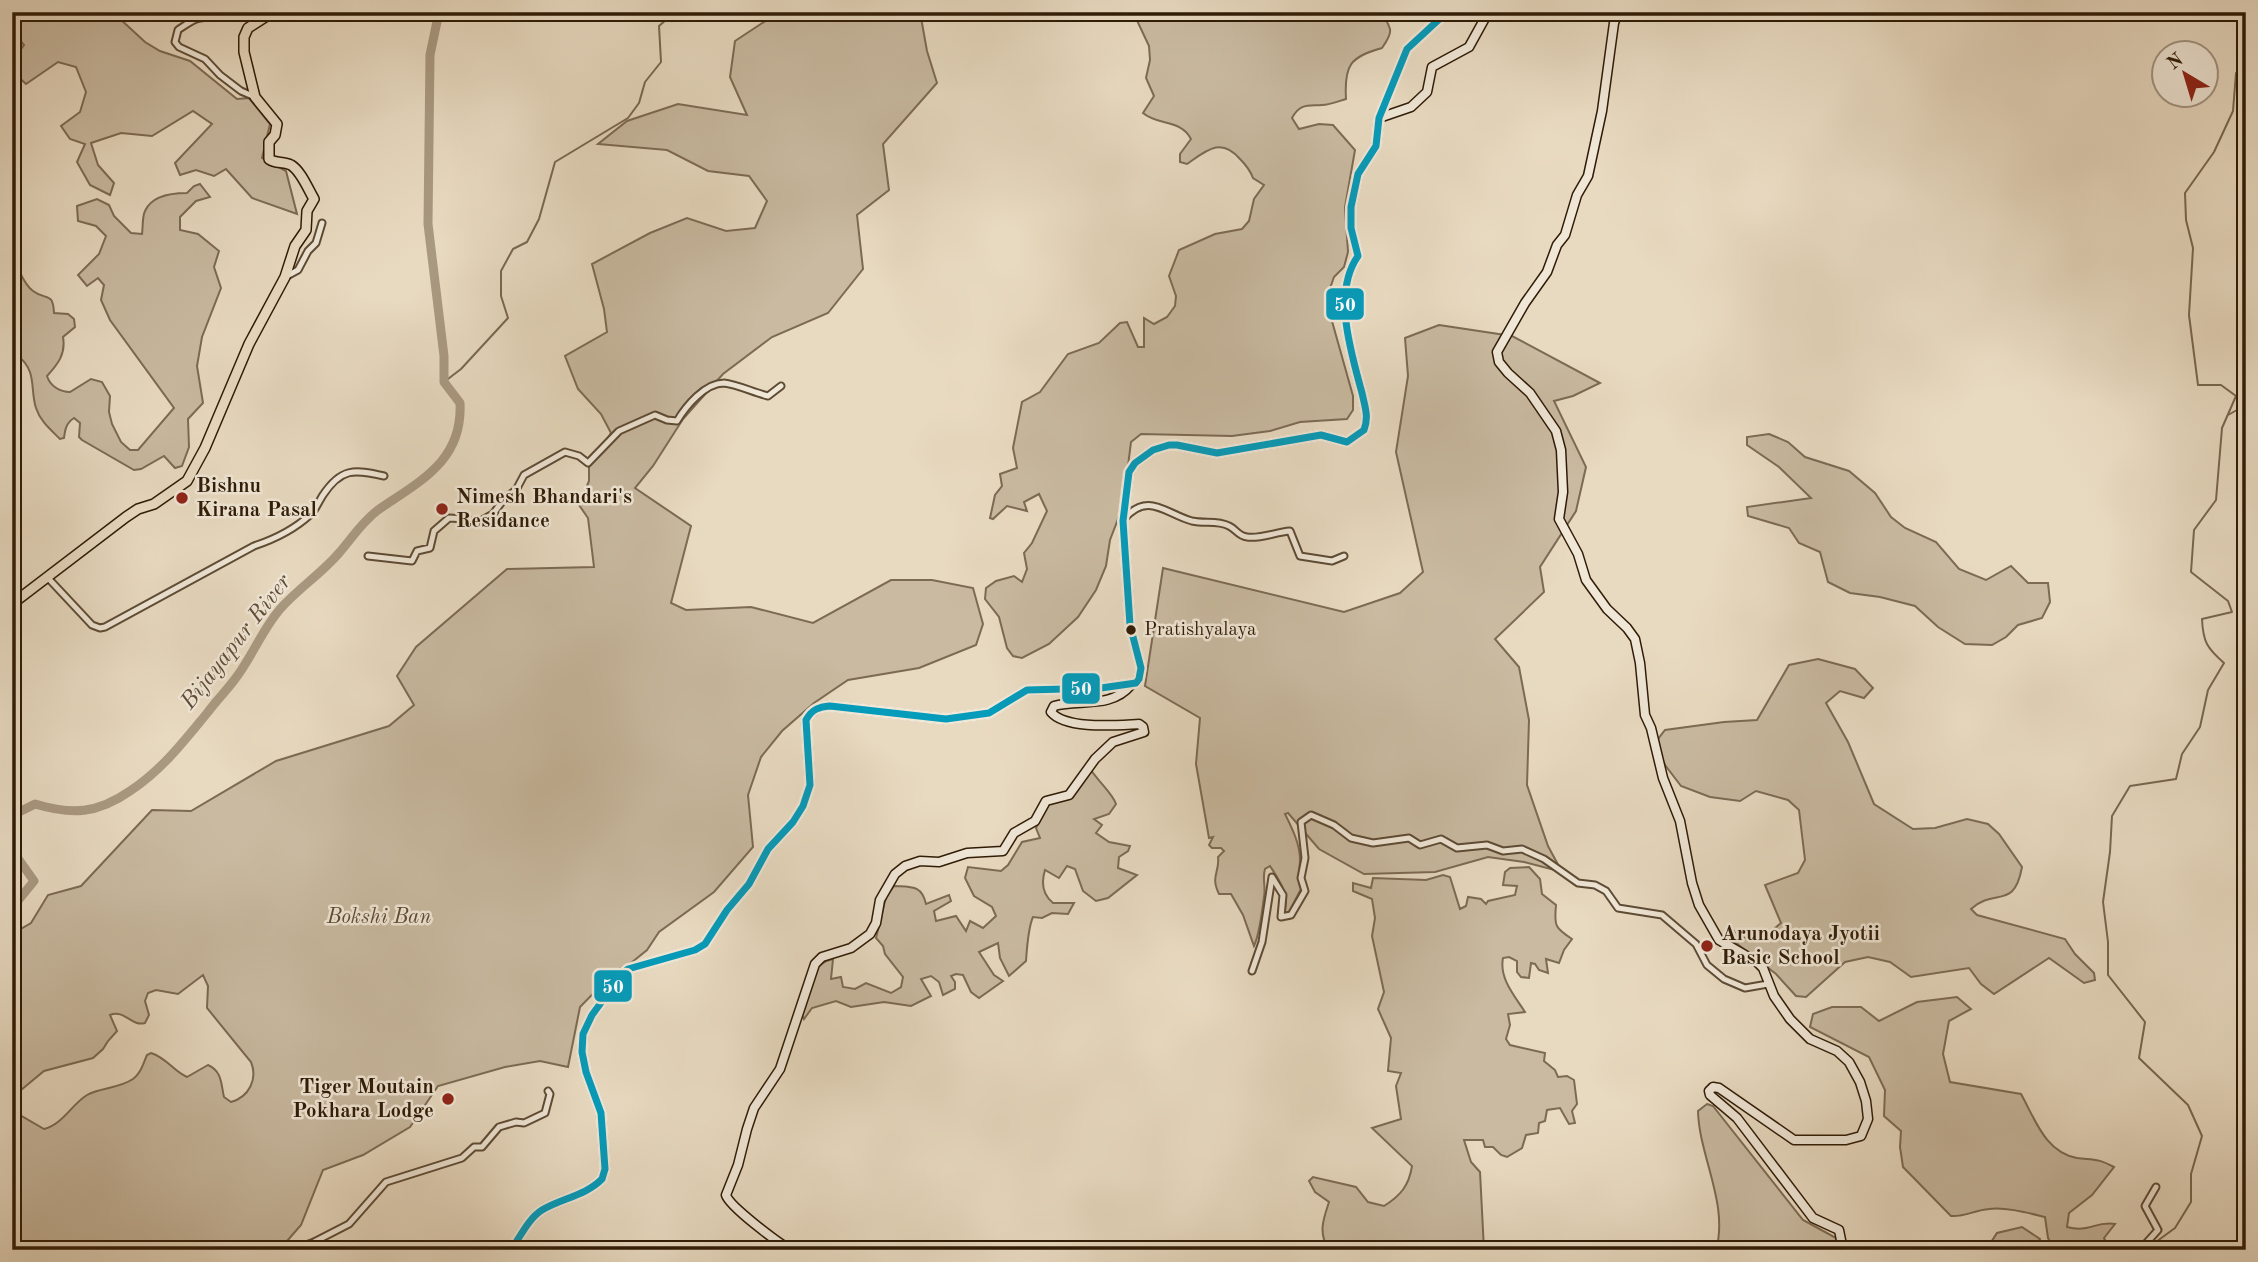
<svg xmlns="http://www.w3.org/2000/svg" width="2258" height="1262" font-family="'Old Standard TT',serif">
  <style>
    .green { fill: #c9baa1; stroke: #7c6a54; stroke-width: 2 }
    .lines { fill: none; stroke-linecap: round; stroke-linejoin: round }
    .stream { stroke: #786750; stroke-width: 2 }
    .river { stroke: #a99981; stroke-width: 9 }
    .street-casing { stroke: #5d4b35; stroke-width: 9 }
    .secondary-casing { stroke: #2f1b06; stroke-width: 11 }
    .primary-casing { stroke: #2f1b06; stroke-width: 12 }
    .street { stroke: #f0e7d7; stroke-width: 5 }
    .secondary { stroke: #f0e7d7; stroke-width: 8 }
    .primary { stroke: #e8dac1; stroke-width: 9 }
    .bus-1-casing { stroke: #f0e7d7; stroke-width: 12 }
    .bus-1 { stroke: #059bba; stroke-width: 7 }
    .poi-dot { fill: #8f2418; stroke: #f0e7d7; stroke-width: 2.5 }
    .bus-dot { fill: #2f1b06; stroke: #f0e7d7; stroke-width: 2.5 }
    .labels { text-anchor: middle; dominant-baseline: central; stroke-width: 5; stroke-linejoin: round; paint-order: stroke }
    .bus-label { font-size: 19px; fill: #2f1b06; stroke: #f0e7d7; text-anchor: start }
    .poi-label { font-size: 21px; font-weight: bold; fill: #2f1b06; stroke: #f0e7d7; text-anchor: start }
    .park-label { font-size: 21px; font-style: italic; fill: #5d4b34; stroke: #f0e7d7 }
    .water-label { font-size: 23px; font-style: italic; fill: #604d37; stroke: #f0e7d7 }
    .line-badge { stroke: #f0e7d7; stroke-width: 2.5 }
    .badge-label { font-size: 19px; text-anchor: middle; font-weight: bold; fill: #fff }
  </style>
  <rect width="100%" height="100%" fill="#e8dac1"/>
  <filter id="stains"><feTurbulence type="fractalNoise" baseFrequency=".00286" numOctaves="4"/><feColorMatrix values="0 0 0 0 .2 0 0 0 0 .09 0 0 0 0 .02 0 0 0 .5 -.17"/></filter>
  <radialGradient id="worn" r=".72"><stop offset=".6" stop-color="#630" stop-opacity="0"/><stop offset="1" stop-color="#630" stop-opacity=".3"/></radialGradient>
  <g class="green">
    <polygon points="12,12 118,12 118,17 145,42 160,51 190,61 237,99 249,98 270,124 262,158 286,171 297,214 252,198 226,169 214,176 196,170 180,175 175,163 212,124 193,111 152,136 121,133 91,143 98,165 114,183 110,195 90,185 77,162 85,144 70,139 61,126 80,112 86,92 76,67 58,62 26,84 12,71 12,61 24,45 14,33 12,34"/>
    <path d="M779,12H920L927,51L937,83L883,144L889,190L857,215L863,269L828,313L772,337L723,374L683,419L653,466L635,488L691,526L671,603L686,610L751,607L813,623L891,580H932L973,588L983,624L976,645L919,668L848,680L814,703L782,731L761,757L748,795L753,847L714,892L659,932L647,950L631,963L615,971L580,1007L568,1067L540,1061L505,1067L438,1086L410,1127L363,1155L323,1170L301,1225L281,1248L12,1250V1103L20,1115L44,1129C63,1124 71,1105 87,1095C101,1087 118,1089 133,1079C141,1073 143,1064 147,1055L151,1053C167,1058 173,1071 187,1077L208,1065C222,1071 221,1084 224,1097L231,1102C249,1097 258,1079 251,1062L207,1008L208,986L203,975L178,994L156,990L148,993L145,1001L149,1015L145,1023C131,1027 125,1009 110,1015L117,1031L108,1041L103,1049L93,1058L44,1071L15,1095L12,1103V934L31,923L48,895L81,886L152,810L191,811L276,761L389,726L414,705L397,676L416,647L507,569L594,567L588,518L579,505L589,481V466L611,433L601,414L578,389L565,356L607,332L604,309L592,264L650,233L687,218L726,231L755,228L767,201L749,176L708,171L667,150L598,144L627,121L678,104L747,115L730,77L735,41Z"/>
    <path d="M1133,12H1381C1392,29 1394,31 1382,48C1350,57 1344,65 1346,99C1339,101 1330,105 1322,105C1308,106 1300,103 1292,118L1299,129L1319,124L1333,125L1355,150L1345,207L1348,252L1344,267L1334,277L1328,294L1330,314L1353,396V410L1347,419L1300,422L1270,431L1232,436L1141,434L1131,442L1123,506L1110,540L1106,566L1096,590L1078,617L1049,644L1022,658L1013,656L1007,648L999,617L985,599L986,588L996,581L1014,576L1022,582L1027,569L1024,553L1032,543L1047,511L1039,494L1024,502L1027,511L1007,506L993,519L990,518L995,495L1002,486L1000,474L1017,468L1013,448L1022,402L1040,392L1068,354L1099,343L1120,323L1127,322L1138,347H1144V318L1154,324L1167,317L1175,306L1176,296L1169,276L1179,250L1215,234L1242,229L1249,221L1254,199L1264,185L1253,178C1250,170 1246,165 1240,159C1221,137 1207,150 1187,164L1180,162V154L1191,139C1181,119 1158,126 1143,113L1154,96L1146,78L1150,60L1149,46Z"/>
    <path d="M200,184L210,197L196,201L180,217V230L198,234L219,251L214,267L221,288L202,337L197,366L203,403L188,419L189,447L182,466L175,468L164,456L141,469L134,470L82,440L79,437L80,423L74,418C66,423 65,430 64,438L60,439C51,430 40,421 36,408C30,390 37,371 19,357L12,359V270L19,271C22,277 27,287 33,291C46,301 53,291 54,313L68,314L74,319L75,327L63,337C66,354 58,364 47,376C50,386 60,392 70,392L91,379L102,382L110,396L109,412L112,424L121,442L130,450H138L174,408L110,320L101,300L104,285L98,278L87,286L78,275L99,254L106,236L96,226L78,221L77,206L97,199L109,205L114,216L131,233L142,234C143,228 142,217 145,211C152,195 173,193 187,193L194,186Z"/>
    <path d="M1439,325L1512,336L1600,383L1573,396L1554,401L1586,467L1576,511L1540,567L1544,592L1495,639L1519,667L1529,720L1527,785L1548,846L1562,872L1524,862L1488,857L1435,872L1364,874L1319,849L1288,813L1285,814C1292,828 1300,844 1300,860C1300,871 1296,879 1301,889L1288,914L1284,912C1290,895 1279,880 1270,866L1265,869C1262,878 1266,887 1264,897C1262,911 1260,933 1254,946L1243,915L1231,894H1219C1210,876 1220,872 1218,857L1224,851L1221,848H1212L1209,845L1213,837L1209,838L1196,764L1200,718L1145,686L1163,568L1344,612L1400,593L1423,572L1396,452L1408,376L1405,338Z"/>
    <polygon points="1769,434 1788,442 1805,457 1849,471 1875,493 1891,517 1905,528 1936,542 1959,569 1986,580 2011,566 2028,583 2048,583 2050,602 2042,618 2018,625 2006,637 1992,645 1965,644 1938,627 1915,606 1880,597 1850,593 1828,582 1820,552 1799,543 1789,528 1748,516 1747,507 1811,498 1779,467 1747,445 1747,437"/>
    <path d="M1818,659L1855,669L1873,688L1864,698L1840,691L1826,703L1848,742L1874,804L1913,829L1935,828L1967,819L1988,824L1999,834L2022,867C2014,911 1995,887 1971,909L1977,915L2065,939L2075,954L2094,973L2095,980L2084,983L2049,958L1994,994L1981,984L1969,968L1911,977L1890,962L1868,957L1845,962L1806,997L1796,996L1776,974L1731,939L1728,927L1745,938L1769,933L1781,923L1765,885L1798,873L1805,860L1799,810L1788,800L1756,791L1740,801L1710,797L1681,786L1665,765L1655,743L1665,730L1724,722L1757,720L1789,665Z"/>
    <path d="M1091,770C1098,781 1113,794 1116,804L1109,814L1094,819L1102,825L1096,833L1109,842L1130,846L1128,851L1119,857L1118,868L1137,875L1108,898L1096,901L1083,891L1075,869L1067,866L1059,878L1045,870C1041,883 1043,895 1053,903H1074L1068,914L1052,913L1042,918L1033,917C1028,928 1027,948 1026,961L1009,976L1000,958L998,943L979,952L994,975L1003,981L979,998L971,992L963,975L956,974L951,976L955,982V989L943,995L939,982L931,976L921,979L931,996L911,1006L884,1002L851,1007L836,1001L812,1008L804,1019L802,1015C814,992 803,966 833,959L831,979L841,977L843,987L855,989L866,983L891,993L901,987L903,977L885,954L883,946L876,938L886,897L894,886C912,887 922,885 926,904L949,895L951,901L934,911L936,921L956,916L966,931L970,921L983,928L996,916L992,907L974,896L965,878L968,867L1001,871L1008,865L1022,842L1040,838L1036,828L1049,801L1065,799Z"/>
    <path d="M1529,867L1540,879L1542,894L1556,905C1554,926 1555,928 1572,939L1564,950L1559,963L1546,959L1548,973L1539,970L1535,964L1531,963L1529,978L1521,977L1517,972V961L1509,957L1503,958C1499,978 1514,995 1525,1012L1508,1014L1510,1025L1506,1039L1510,1045L1545,1053L1544,1061L1555,1070L1558,1077L1567,1076L1574,1080L1577,1104L1572,1111L1575,1123L1569,1124L1560,1108L1547,1110L1545,1121L1539,1123L1538,1133L1526,1135L1522,1148L1507,1157L1501,1155L1493,1147H1485L1483,1140H1464L1471,1162L1480,1172L1484,1250H1329C1318,1233 1323,1220 1329,1202L1315,1192L1309,1181L1313,1177L1356,1187L1368,1202L1384,1206C1400,1196 1409,1186 1412,1166L1372,1128L1401,1119L1396,1086L1401,1073L1388,1071L1391,1038L1378,1009L1384,992L1372,936L1375,918L1372,899L1353,891V883L1371,888L1373,878L1426,880L1443,875L1450,877L1460,909L1466,906L1468,897L1481,899L1486,904L1488,901L1515,895L1517,886L1503,885L1505,872L1510,868Z"/>
    <path d="M1957,997L1971,1009L1949,1021L1943,1054L1950,1082L2021,1094C2035,1119 2045,1152 2077,1158C2094,1160 2097,1158 2114,1167L2092,1195L2069,1213L2067,1227C2089,1233 2095,1221 2115,1224L2104,1238L2110,1250H2054L2048,1238L2045,1217C2028,1213 2007,1207 1989,1209C1975,1210 1965,1217 1951,1216L1903,1167L1900,1147L1901,1131L1884,1116L1885,1090L1869,1057L1810,1027L1813,1014L1832,1007H1861L1879,1021L1917,1002Z"/>
    <path d="M1707,1104L1713,1106L1803,1220L1836,1238L1839,1250H1716C1729,1204 1699,1156 1698,1111Z"/>
    <polygon points="2022,1227 2040,1239 2033,1250 1986,1250 1997,1233"/>
  </g>
  <g class="lines">
    <g class="stream">
      <polyline points="444,382 461,369 508,318 501,296 501,271 513,249 527,242 539,219 555,162 628,118 639,103 645,82 661,62 659,26 675,12"/>
      <polyline points="2228,415 2246,405"/>
      <path d="M2145,1250L2175,1228L2191,1202V1174L2202,1136L2188,1105L2139,1058L2145,1022L2108,975V942L2103,902L2110,852L2112,816L2130,786L2176,779L2182,754L2200,727L2208,690L2224,663C2207,648 2203,642 2202,619L2232,612L2228,601L2191,572L2194,530L2216,500L2222,428L2236,396L2221,385H2198L2189,315L2193,248L2186,220L2185,193L2214,152L2233,111L2236,73L2246,65"/>
    </g>
    <g class="river">
      <path d="M12,821L15,814L35,804C72,815 97,814 130,791C162,770 184,741 208,712C216,701 227,690 235,679C252,657 263,628 281,608C299,588 322,573 339,553C352,538 362,522 378,510C420,481 463,461 460,403L444,382V356L428,224L430,55L439,12"/>
      <polyline points="12,850 34,881 12,908"/>
    </g>
    <g class="street-casing">
      <g id="street">
        <path d="M236,12C218,22 216,15 200,18C193,19 184,26 178,30L175,42L179,47L205,59L220,75L241,91L255,97"/>
        <polyline points="285,277 298,270 308,251 316,243 322,223"/>
        <path d="M1124,519C1148,491 1166,514 1192,521C1205,524 1217,520 1229,526C1236,529 1238,536 1247,537C1261,539 1276,532 1290,531L1300,556L1332,561L1344,556"/>
        <path d="M368,556L412,561L417,551L430,548L434,531L449,518L466,519L477,523L493,514L504,499L516,490L524,475L565,452L579,456L588,463L619,431L655,415L667,420L677,421C686,406 705,383 724,383C736,384 755,393 768,396L781,386"/>
        <path d="M48,578L92,625L100,628L105,627L254,546C275,539 295,529 311,514C316,509 319,501 323,495C341,468 354,469 384,476"/>
        <polyline points="1252,971 1262,942 1272,877 1283,895 1281,917 1291,915 1305,891 1301,878 1305,858 1301,822 1311,815 1334,825 1351,838 1373,843 1409,838 1420,845 1441,839 1457,848 1487,845 1503,851 1522,849 1544,859 1578,883 1595,885 1606,891 1618,908 1662,915 1696,944 1707,965 1724,979 1745,988 1768,984"/>
        <polyline points="293,1250 314,1242 349,1224 386,1182 462,1158 474,1147 482,1147 499,1127 516,1122 524,1123 545,1113 550,1094 548,1091"/>
        <polyline points="2140,1250 2158,1230 2145,1206 2156,1187"/>
      </g>
    </g>
    <g class="secondary-casing">
      <g id="secondary">
        <polyline points="1618,12 1614,23 1602,111 1588,176 1577,195 1565,235 1557,245 1547,272 1525,303 1497,352 1499,362 1508,373 1530,393 1556,431 1561,450 1563,492 1559,519 1578,554 1586,580 1607,609 1627,628 1635,639 1640,663 1645,715 1651,728 1663,778 1680,821 1692,883 1699,905 1719,940 1757,962 1763,968 1774,996 1790,1019 1810,1039 1837,1051 1849,1062 1860,1082 1866,1101 1868,1119 1861,1136 1846,1140 1794,1140 1719,1088 1713,1087 1709,1091 1710,1095 1737,1118 1813,1218 1839,1230 1843,1250"/>
        <polyline points="1379,118 1411,107 1427,92 1432,67 1469,47 1485,18 1492,12"/>
        <path d="M511,1250C520,1237 529,1218 542,1210C562,1198 585,1196 602,1179L605,1169L601,1113L586,1072L582,1052L583,1034L592,1015L622,974L628,969L695,950L705,944L727,910L749,884L768,849L793,822L803,806L810,785L806,720C812,709 819,707 830,706L946,719L989,713L1027,690L1101,688L1136,683L1139,679L1141,668L1130,625L1123,521L1129,472L1135,463L1153,450L1169,445H1177L1217,453L1321,435L1347,442L1364,430C1369,417 1365,407 1362,393C1351,352 1332,293 1358,256L1351,228V207L1358,174L1376,146L1379,118L1407,49L1447,12"/>
        <path d="M791,1250C778,1243 729,1206 726,1195L738,1165L747,1129L754,1108L780,1069L815,964L822,957L851,948L870,934L876,923L880,900L895,874L905,866L920,861L939,862L967,853L1003,851L1014,833L1035,821L1046,801L1069,795L1095,759L1113,742L1144,732L1143,727L1139,724C1117,725 1066,730 1051,712L1054,706C1080,699 1111,709 1131,685"/>
      </g>
    </g>
    <g class="primary-casing">
      <path id="primary" d="M12,604L126,517L138,509L154,504L187,481L205,448L249,344L285,277L295,246L306,230L307,211L314,199C308,189 301,171 291,165C283,161 276,164 269,159V142L275,135L277,124L255,97L244,52V37L248,28L273,12"/>
    </g>
    <use href="#street" class="street"/>
    <use href="#secondary" class="secondary"/>
    <use href="#primary" class="primary"/>
    <g class="bus-1-casing">
      <path id="bus-1" d="M511,1250C520,1237 529,1218 542,1210C562,1198 585,1196 602,1179L605,1169L601,1113L586,1072L582,1052L583,1034L592,1015L622,974L628,969L695,950L705,944L727,910L749,884L768,849L793,822L803,806L810,785L806,720C812,709 819,707 830,706L946,719L989,713L1027,690L1101,688L1136,683L1139,679L1141,668L1130,625L1123,521L1129,472L1135,463L1153,450L1169,445H1177L1217,453L1321,435L1347,442L1364,430C1369,417 1365,407 1362,393C1351,352 1332,293 1358,256L1351,228V207L1358,174L1376,146L1379,118L1407,49L1447,12"/>
    </g>
    <use href="#bus-1" class="bus-1"/>
  </g>
  <g class="poi-dot">
    <circle cx="182" cy="498" r="7"/>
    <circle cx="442" cy="509" r="7"/>
    <circle cx="1707" cy="946" r="7"/>
    <circle cx="448" cy="1099" r="7"/>
  </g>
  <circle class="bus-dot" cx="1131" cy="630" r="6"/>
  <g class="labels">
    <g class="bus-label">
      <text x="1144" y="630">Pratishyalaya</text>
    </g>
    <g class="poi-label">
      <text x="196" y="486">Bishnu<tspan x="196" dy="24">Kirana Pasal</tspan></text>
      <text x="456" y="497">Nimesh Bhandari's<tspan x="456" dy="24">Residance</tspan></text>
      <text x="1721" y="934">Arunodaya Jyotii<tspan x="1721" dy="24">Basic School</tspan></text>
      <text x="434" y="1087" text-anchor="end">Tiger Moutain<tspan x="434" dy="24">Pokhara Lodge</tspan></text>
    </g>
    <g class="park-label">
      <text x="379" y="917">Bokshi Ban</text>
    </g>
    <g class="water-label">
      <text transform="translate(236 642) rotate(-52)">Bijayapur River</text>
    </g>
  </g>
  <g class="line-badge">
    <rect x="1325" y="287" width="40" height="34" rx="7" fill="#059bba"/>
    <rect x="1061" y="672" width="40" height="33" rx="7" fill="#059bba"/>
    <rect x="593" y="969" width="40" height="34" rx="7" fill="#059bba"/>
  </g>
  <g class="badge-label">
    <text x="1345" y="311">50</text>
    <text x="1081" y="695">50</text>
    <text x="613" y="993">50</text>
  </g>
  <rect width="2258" height="1262" fill="none" stroke="#e8dac1" stroke-width="42"/>
  <rect x="14" y="14" width="2230" height="1234" fill="none" stroke="#2f1b06" stroke-width="3.5"/>
  <rect x="21" y="21" width="2216" height="1220" fill="none" stroke="#2f1b06" stroke-width="2"/>
  <g transform="translate(2185 74) rotate(322)"><circle r="33" fill="#f0e7d7" stroke="#a39583" stroke-width="2"/>
  <path d="M0-5L12 26L0 18L-12 26Z" fill="#8f2418"/>
  <text y="-10" font-size="19" font-weight="bold" text-anchor="middle" fill="#2f1b06">N</text>
  </g>
  <rect width="100%" height="100%" filter="url(#stains)"/>
  <rect width="100%" height="100%" fill="url(#worn)"/>
</svg>
